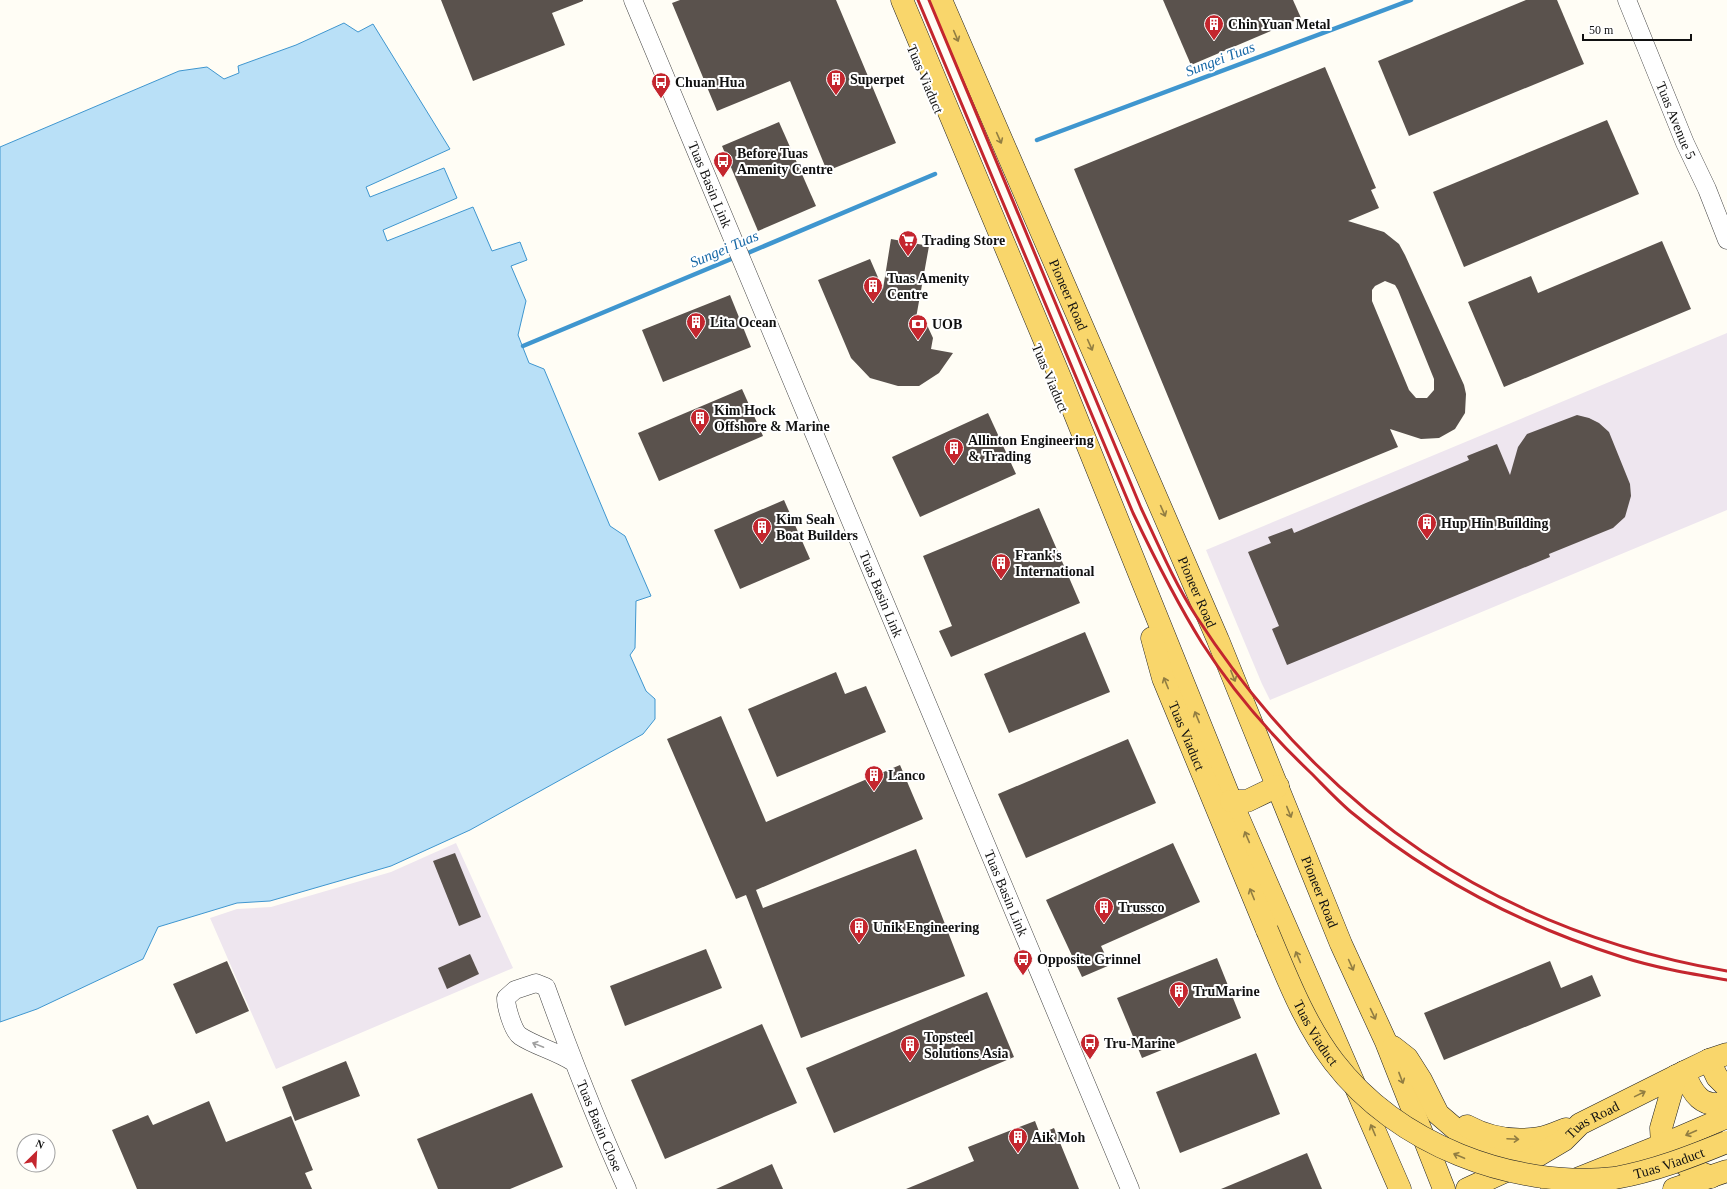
<svg xmlns="http://www.w3.org/2000/svg" width="1727" height="1189" font-family="Georgia,serif">
  <style>
    .industrial { fill: #eee6ef }
    .water { fill: #b9e0f7; stroke: #3f96cf }
    .lines { fill: none; stroke-linecap: round; stroke-linejoin: round }
    .stream { stroke: #3f96cf; stroke-width: 4.5 }
    .building { fill: #5a524d; fill-rule: evenodd }
    .minor-casing { stroke: #444; stroke-width: 19 }
    .major-casing { stroke: #222; stroke-width: 23 }
    .minor { stroke: #fff; stroke-width: 18 }
    .major { stroke: #f9d66b; stroke-width: 22 }
    .rail { stroke: #c4262e; stroke-width: 3 }
    .major-bridge-casing { stroke: #222; stroke-width: 23; stroke-linecap: butt }
    .major-bridge { stroke: #f9d66b; stroke-width: 22 }
    .oneway { stroke: #917d42 }
    .oneway2 { stroke: #a0a0a0 }
    .labels { text-anchor: middle; dominant-baseline: central; stroke-width: 4; stroke-linejoin: round; paint-order: stroke }
    .poi-label { font-size: 14px; font-weight: bold; fill: #111; stroke: #fff; text-anchor: start }
    .street-label { font-size: 14px; fill: #111; stroke: #fff }
    .water-label { font-size: 15px; font-style: italic; fill: #1768a6; stroke: #fff }
  </style>
  <rect width="100%" height="100%" fill="#fffdf5"/>
  <g class="industrial">
    <polygon points="1727,333 1727,510 1270,700 1262,684 1206,550"/>
    <polygon points="456,843 513,968 276,1069 210,918 237,909 271,907 391,872"/>
  </g>
  <polygon class="water" points="344,23 358,32 373,24 450,149 366,187 370,197 444,168 457,198 383,230 387,241 473,207 492,251 520,242 527,260 511,266 526,301 518,335 529,363 544,369 610,526 625,536 651,596 636,601 635,648 630,655 646,691 655,699 655,719 643,734 470,830 391,866 270,901 237,903 158,927 143,959 37,1009 0,1022 0,147 179,71 207,67 224,79 239,73 238,66 296,45"/>
  <g class="lines">
    <g class="stream">
      <polyline points="1037,140 1411,0"/>
      <polyline points="743,255 935,174"/>
      <polyline points="523,346 736,257"/>
    </g>
  </g>
  <g class="building">
    <polygon points="441,0 583,0 583,1 552,13 565,45 473,81"/>
    <polygon points="680,0 836,0 896,143 827,171 790,81 717,111 672,3"/>
    <polygon points="1163,0 1293,0 1301,18 1191,65"/>
    <polygon points="1526,0 1557,0 1584,64 1409,136 1378,61"/>
    <path d="M1325,67L1376,188L1371,190L1379,208L1348,221L1384,232L1399,244L1405,255L1464,385L1466,394L1465,413L1455,429L1439,438L1421,439L1390,429L1398,447L1219,520L1074,169ZM1385,281L1395,285L1398,290L1434,379V390L1427,398H1416L1409,390L1372,301V290L1375,286Z"/>
    <polygon points="1607,120 1639,194 1464,267 1433,192"/>
    <polygon points="779,122 816,206 758,231 722,146"/>
    <polygon points="891,239 929,246 916,318 927,325 933,338 931,349 953,353 939,373 919,386 898,386 870,378 851,358 818,280 870,259 883,289"/>
    <polygon points="1662,241 1691,309 1504,387 1468,302 1531,276 1538,293"/>
    <polygon points="730,295 751,347 663,382 642,330"/>
    <polygon points="742,389 763,436 659,481 638,433"/>
    <polygon points="988,413 1016,474 920,517 892,457"/>
    <polygon points="1577,415 1589,418 1599,423 1609,432 1630,484 1631,496 1625,517 1613,528 1549,554 1550,557 1287,665 1272,629 1279,626 1248,552 1271,543 1268,537 1292,528 1294,533 1469,460 1467,456 1497,444 1510,475 1518,447 1527,434"/>
    <polygon points="784,500 810,559 740,589 714,530"/>
    <polygon points="1039,508 1080,603 951,657 939,631 952,626 923,556"/>
    <polygon points="1085,632 1110,692 1009,733 984,674"/>
    <polygon points="836,672 845,694 866,686 886,732 777,777 748,709"/>
    <polygon points="721,716 766,822 900,765 923,819 756,890 763,908 916,849 965,976 801,1038 746,895 736,899 667,739"/>
    <polygon points="1128,739 1156,803 1026,858 998,794"/>
    <polygon points="1173,843 1200,902 1101,946 1110,965 1082,977 1046,900"/>
    <polygon points="455,853 481,917 459,926 433,861"/>
    <polygon points="706,949 722,988 625,1026 610,986"/>
    <polygon points="470,954 479,974 447,989 438,968"/>
    <polygon points="1217,958 1241,1018 1142,1058 1117,998"/>
    <polygon points="227,961 249,1011 196,1034 173,984"/>
    <polygon points="1550,961 1561,988 1592,975 1601,996 1444,1060 1424,1013"/>
    <polygon points="987,992 1014,1057 834,1133 806,1068"/>
    <polygon points="762,1024 797,1103 665,1159 631,1080"/>
    <polygon points="1256,1053 1280,1114 1180,1153 1156,1092"/>
    <polygon points="346,1061 360,1096 295,1121 282,1087"/>
    <polygon points="532,1093 563,1167 510,1189 438,1189 417,1139"/>
    <polygon points="209,1101 226,1142 291,1116 313,1170 305,1173 312,1189 137,1189 112,1130 148,1115 153,1125"/>
    <polygon points="1035,1121 1040,1134 1054,1128 1079,1189 906,1189 974,1161 968,1147"/>
    <polygon points="1307,1153 1322,1189 1221,1189"/>
    <polygon points="772,1164 783,1189 716,1189"/>
  </g>
  <g class="lines">
    <g class="minor-casing">
      <g id="minor">
        <path id="s1" d="M633,0L1130,1189"/>
        <path id="s2" d="M1627,0L1685,143L1707,189L1727,240"/>
        <path id="s3" d="M573,1062C556,1051 535,1046 520,1036C513,1031 506,1007 506,998L515,990L536,983L546,987C571,1056 597,1123 627,1189"/>
      </g>
    </g>
    <g class="major-casing">
      <g id="major">
        <polyline points="902,0 1062,382 1231,801 1400,1189"/>
        <path id="s4" d="M941,0L1218,640L1341,944L1386,1042L1444,1189"/>
        <path id="s5" d="M1152,638L1163,678L1267,930"/>
        <polyline points="1231,801 1247,801 1278,786"/>
        <polyline points="1393,1047 1407,1058 1421,1080 1438,1114 1459,1132 1479,1147 1496,1156 1510,1161 1525,1160"/>
        <polyline points="1709,1060 1717,1077 1727,1087"/>
        <path d="M1684,1072C1692,1093 1702,1110 1727,1102"/>
        <polyline points="1676,1076 1661,1128 1662,1145 1689,1168 1711,1177"/>
        <path d="M1467,1126C1489,1138 1514,1142 1539,1138C1548,1137 1558,1132 1566,1129"/>
        <path id="s6" d="M1467,1189L1532,1159L1564,1140L1580,1124L1684,1072L1709,1060L1727,1054"/>
        <polyline points="1552,1189 1662,1145 1727,1117"/>
        <polyline points="1674,1189 1727,1171"/>
      </g>
    </g>
    <use href="#minor" class="minor"/>
    <use href="#major" class="major"/>
    <g class="rail">
      <path d="M918,0L1133,513C1154,557 1176,601 1202,643C1232,690 1270,734 1311,773C1324,786 1337,800 1351,812C1431,878 1524,926 1622,957C1656,968 1692,974 1727,980"/>
      <path d="M929,0L1141,508C1158,544 1174,582 1196,616C1323,812 1497,931 1727,971"/>
    </g>
    <g class="major-bridge-casing">
      <g id="major-bridge">
        <path id="s7" d="M1267,930C1286,975 1304,1023 1334,1062C1397,1144 1512,1189 1615,1178C1654,1171 1690,1157 1727,1142"/>
      </g>
    </g>
    <use href="#major-bridge" class="major-bridge"/>
  </g>
  <defs><path id="oneway-shaft" d="M-6 0H5M1.5-3L5.5 0L1.5 3" fill="none" stroke-width="1.6" stroke-linecap="round" stroke-linejoin="round"/></defs>
  <g class="oneway">
    <use href="#oneway-shaft" transform="translate(956 36) rotate(67)"/>
    <use href="#oneway-shaft" transform="translate(999 138) rotate(66)"/>
    <use href="#oneway-shaft" transform="translate(1090 345) rotate(66)"/>
    <use href="#oneway-shaft" transform="translate(1163 511) rotate(66)"/>
    <use href="#oneway-shaft" transform="translate(1233 676) rotate(68)"/>
    <use href="#oneway-shaft" transform="translate(1166 683) rotate(-112)"/>
    <use href="#oneway-shaft" transform="translate(1197 717) rotate(-112)"/>
    <use href="#oneway-shaft" transform="translate(1289 812) rotate(68)"/>
    <use href="#oneway-shaft" transform="translate(1247 837) rotate(-113)"/>
    <use href="#oneway-shaft" transform="translate(1252 894) rotate(-112)"/>
    <use href="#oneway-shaft" transform="translate(1298 957) rotate(-113)"/>
    <use href="#oneway-shaft" transform="translate(1351 965) rotate(66)"/>
    <use href="#oneway-shaft" transform="translate(1373 1014) rotate(65)"/>
    <use href="#oneway-shaft" transform="translate(1401 1078) rotate(69)"/>
    <use href="#oneway-shaft" transform="translate(1640 1094) rotate(-26)"/>
    <use href="#oneway-shaft" transform="translate(1373 1130) rotate(-113)"/>
    <use href="#oneway-shaft" transform="translate(1691 1133) rotate(156)"/>
    <use href="#oneway-shaft" transform="translate(1513 1139) rotate(3)"/>
    <use href="#oneway-shaft" transform="translate(1459 1156) rotate(-157)"/>
  </g>
  <use class="oneway2" href="#oneway-shaft" transform="translate(538 1045) rotate(-158)"/>
  <defs>
    <g id="building-pin" transform="scale(1)"><path d="M0 17L-7.5 6A9.5 9.5 0 1 1 7.5 6Z" fill="#c4262e" stroke="#fff"/><path d="M-4-6H4V6H1V3H-1V6H-4ZM-2.5-4.3h1.7v1.8h-1.7ZM.8-4.3h1.7v1.8H.8ZM-2.5-1h1.7V.8h-1.7ZM.8-1h1.7V.8H.8Z" fill="#fff"/></g>
    <g id="bus-pin" transform="scale(1)"><path d="M0 17L-7.5 6A9.5 9.5 0 1 1 7.5 6Z" fill="#c4262e" stroke="#fff"/><path d="M-5-6H5V4H4V6H2V4H-2V6H-4V4H-5ZM-3.5-4V0h7V-4ZM-3.5 1.2v1.5H-2V1.2ZM2 1.2v1.5H3.5V1.2Z" fill="#fff"/></g>
    <g id="supermarket-pin" transform="scale(1)"><path d="M0 17L-7.5 6A9.5 9.5 0 1 1 7.5 6Z" fill="#c4262e" stroke="#fff"/><path d="M-6-5.5h2.5l.6 2H6L4.5 2H-2.5L-4.4-4H-6ZM-1.5 3.2a1.3 1.3 0 1 0 .1 0ZM3 3.2a1.3 1.3 0 1 0 .1 0Z" fill="#fff"/></g>
    <g id="bank-pin" transform="scale(1)"><path d="M0 17L-7.5 6A9.5 9.5 0 1 1 7.5 6Z" fill="#c4262e" stroke="#fff"/><path d="M-6-4H6V4H-6ZM0-2.3a2.3 2.3 0 1 0 0 4.6a2.3 2.3 0 1 0 0-4.6Z" fill="#fff"/></g>
  </defs>
  <g fill-rule="evenodd">
    <use href="#building-pin" x="1214" y="24"/>
    <use href="#building-pin" x="836" y="79"/>
    <use href="#bus-pin" x="661" y="82"/>
    <use href="#bus-pin" x="723" y="161"/>
    <use href="#supermarket-pin" x="908" y="240"/>
    <use href="#building-pin" x="873" y="286"/>
    <use href="#building-pin" x="696" y="322"/>
    <use href="#bank-pin" x="918" y="324"/>
    <use href="#building-pin" x="700" y="418"/>
    <use href="#building-pin" x="954" y="448"/>
    <use href="#building-pin" x="1427" y="523"/>
    <use href="#building-pin" x="762" y="527"/>
    <use href="#building-pin" x="1001" y="563"/>
    <use href="#building-pin" x="874" y="775"/>
    <use href="#building-pin" x="1104" y="907"/>
    <use href="#building-pin" x="859" y="927"/>
    <use href="#bus-pin" x="1023" y="959"/>
    <use href="#building-pin" x="1179" y="991"/>
    <use href="#bus-pin" x="1090" y="1043"/>
    <use href="#building-pin" x="910" y="1045"/>
    <use href="#building-pin" x="1018" y="1137"/>
  </g>
  <g class="labels">
    <g class="poi-label">
      <text x="1228" y="24">Chin Yuan Metal</text>
      <text x="850" y="79">Superpet</text>
      <text x="675" y="82">Chuan Hua</text>
      <text x="737" y="153">Before Tuas<tspan x="737" dy="16">Amenity Centre</tspan></text>
      <text x="922" y="240">Trading Store</text>
      <text x="887" y="278">Tuas Amenity<tspan x="887" dy="16">Centre</tspan></text>
      <text x="710" y="322">Lita Ocean</text>
      <text x="932" y="324">UOB</text>
      <text x="714" y="410">Kim Hock<tspan x="714" dy="16">Offshore &amp; Marine</tspan></text>
      <text x="968" y="440">Allinton Engineering<tspan x="968" dy="16">&amp; Trading</tspan></text>
      <text x="776" y="519">Kim Seah<tspan x="776" dy="16">Boat Builders</tspan></text>
      <text x="1441" y="523">Hup Hin Building</text>
      <text x="1015" y="555">Frank's<tspan x="1015" dy="16">International</tspan></text>
      <text x="888" y="775">Lanco</text>
      <text x="1118" y="907">Trussco</text>
      <text x="873" y="927">Unik Engineering</text>
      <text x="1037" y="959">Opposite Grinnel</text>
      <text x="1193" y="991">TruMarine</text>
      <text x="924" y="1037">Topsteel<tspan x="924" dy="16">Solutions Asia</tspan></text>
      <text x="1104" y="1043">Tru-Marine</text>
      <text x="1032" y="1137">Aik Moh</text>
    </g>
    <g class="street-label">
      <text transform="translate(925 79) rotate(67)">Tuas Viaduct</text>
      <text stroke="none"><textPath href="#s2" startOffset="130">Tuas Avenue 5</textPath></text>
      <text stroke="none"><textPath href="#s1" startOffset="200">Tuas Basin Link</textPath></text>
      <text stroke="none"><textPath href="#s4" startOffset="321">Pioneer Road</textPath></text>
      <text transform="translate(1050 378) rotate(67)">Tuas Viaduct</text>
      <text stroke="none"><textPath href="#s4" startOffset="645">Pioneer Road</textPath></text>
      <text stroke="none"><textPath href="#s1" startOffset="644">Tuas Basin Link</textPath></text>
      <text stroke="none"><textPath href="#s5" startOffset="104">Tuas Viaduct</textPath></text>
      <text stroke="none"><textPath href="#s4" startOffset="969">Pioneer Road</textPath></text>
      <text stroke="none"><textPath href="#s1" startOffset="968">Tuas Basin Link</textPath></text>
      <text stroke="none"><textPath href="#s7" startOffset="114">Tuas Viaduct</textPath></text>
      <text stroke="none"><textPath href="#s6" startOffset="144">Tuas Road</textPath></text>
      <text stroke="none"><textPath href="#s3" startOffset="294">Tuas Basin Close</textPath></text>
      <text stroke="none"><textPath href="#s7" startOffset="521">Tuas Viaduct</textPath></text>
    </g>
    <g class="water-label">
      <text transform="translate(1220 59) rotate(-21)">Sungei Tuas</text>
      <text transform="translate(724 249) rotate(-23)">Sungei Tuas</text>
    </g>
  </g>
  <g transform="translate(36 1153) rotate(24)"><circle r="19" fill="#ffffff" stroke="#a0a0a0"/>
  <path d="M0-3L7 15L0 10L-7 15Z" fill="#c4262e"/>
  <text y="-6" font-size="11" font-weight="bold" text-anchor="middle" fill="#111111">N</text>
  </g>
  <path d="M1583 34v6h108v-6" fill="none" stroke="#111111" stroke-width="2"/>
  <text x="1589" y="34" font-size="12" fill="#111111" stroke="#ffffff" stroke-width="3" paint-order="stroke">50 m</text>
</svg>
